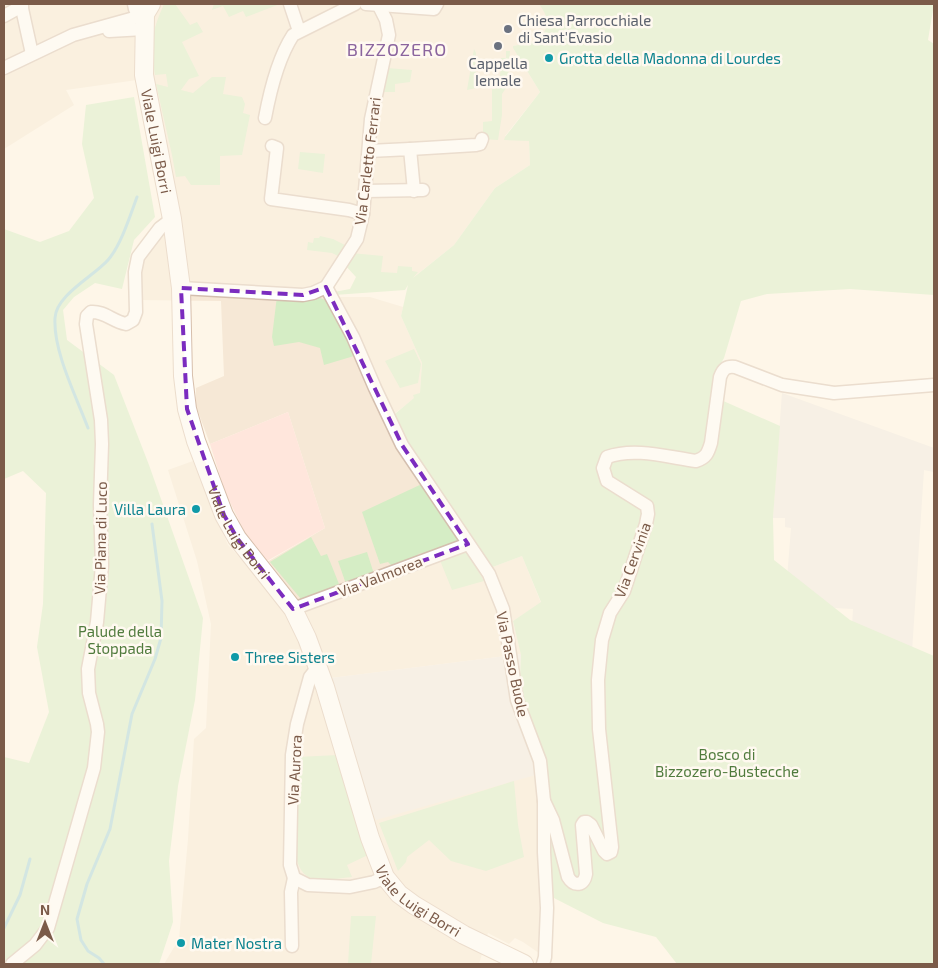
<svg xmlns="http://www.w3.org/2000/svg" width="938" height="968" font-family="'Exo 2',sans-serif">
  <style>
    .residential { fill: #f6e8d6 }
    .commercial { fill: #ffe6dc }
    .industrial { fill: #efe8e2 }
    .green { fill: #d5edc5 }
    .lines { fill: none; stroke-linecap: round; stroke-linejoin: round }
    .stream { stroke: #a0d3dc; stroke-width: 3 }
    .minor-casing { stroke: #d4bfaf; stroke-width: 15 }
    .secondary-casing { stroke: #d7bfac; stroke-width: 20 }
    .minor { stroke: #fff; stroke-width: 12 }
    .secondary { stroke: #fff; stroke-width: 18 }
    .marked { fill: none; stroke: #7b2cbf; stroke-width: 4; stroke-dasharray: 10 6; stroke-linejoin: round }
    .worship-dot { fill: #6b7280; stroke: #fff9f0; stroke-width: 2 }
    .culture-dot { fill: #0f9aa8; stroke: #fff9f0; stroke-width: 2 }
    .labels { text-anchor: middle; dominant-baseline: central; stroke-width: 5; stroke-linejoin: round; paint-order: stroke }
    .worship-label { font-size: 15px; fill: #5b616d; stroke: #fff9f0; text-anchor: start }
    .culture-label { font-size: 15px; fill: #0d838f; stroke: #fff9f0; text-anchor: start }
    .street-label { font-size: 15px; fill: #7b5b49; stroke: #fff9f0 }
    .park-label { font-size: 15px; fill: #507b3d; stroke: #fff9f0 }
    .quarter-label { font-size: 18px; letter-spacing: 1px; fill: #8b659e; stroke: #fff9f0 }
  </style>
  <rect width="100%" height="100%" fill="#fef6e8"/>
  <polygon class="residential" points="4,4 539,4 544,10 548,19 546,30 539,41 513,46 513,48 540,92 505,136 529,141 530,165 495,188 454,245 409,281 378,278 346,257 326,287 331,297 370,297 403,307 401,316 422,363 420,394 390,417 490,568 522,556 541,603 513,621 521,654 323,679 505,782 539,774 552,897 552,962 523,942 515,938 509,944 488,933 479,964 164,964 179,939 188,839 194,739 206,728 211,624 197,561 168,470 193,461 228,545 252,571 325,528 288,412 210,444 196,406 196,388 224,376 221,301 138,300 142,257 161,230 176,225 151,78 66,90 74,105 4,149"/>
  <polygon class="commercial" points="288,412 325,528 267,561 249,541 225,492 210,444"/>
  <g class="industrial">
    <polygon points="782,393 934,448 934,472 924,470 912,651 851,648 853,609 785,605 791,528 785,527 785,518 773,518"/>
    <polygon points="521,654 519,697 539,774 376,820 353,781 323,679"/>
  </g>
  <g class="green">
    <path d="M164,4H175L190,25L197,22L203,32L182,42L199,76L189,79L181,90L193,93L212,77H226L223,94L242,97L245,104L243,113L250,115L242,155L220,156V185H191L185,176L176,177L172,155L156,84L168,87L166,74L155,75C150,43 151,34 164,4Z"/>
    <polygon points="214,4 280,4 246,17 243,11 229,17 223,6 212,10"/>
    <path d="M539,4H934L928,40L934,44V295L850,289L767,294L741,301L724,358L716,372L712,396L780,426L773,518L774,560L850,620L934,656V964H677L656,937L603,923L552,897L539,774L519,697L521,655L513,621L541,602L522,556L490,568L390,418L414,398L413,395L420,393L422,363L401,316L408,285L405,290L334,295V292L350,289L356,277L344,264L351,253L383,256L381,272L397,273L398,266L412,267V271L418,272L413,278L454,245L495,188L530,165L529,141L504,140L505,137L540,92L513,48V46L539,41C549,26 550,19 539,4Z"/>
    <polygon points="474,49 476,53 476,88 467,90"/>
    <polygon points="506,51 510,51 508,78 510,82 502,94 502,115 498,140 483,139 483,122 492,121 492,89 496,89 497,77 500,77 501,58 506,58"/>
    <polygon points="387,68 412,70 410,82 395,84 395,92 381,92"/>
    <polygon points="134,97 155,217 134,240 122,289 95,283 74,297 63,310 67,340 114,375 149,465 203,618 195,700 178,786 169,861 173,922 159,964 4,964 4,757 29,763 49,712 37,647 43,604 46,493 23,471 4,479 4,229 40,242 69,231 94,198 82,144 86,105"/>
    <polygon points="300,152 325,154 323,173 298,169"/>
    <polygon points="320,236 333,239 347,246 338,256 332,253 307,250 308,242 313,243 314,238 319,238"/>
    <path d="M277,296C289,296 312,294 323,299C335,304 350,343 354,356L324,365L320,348L299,342L274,346L272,337Z"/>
    <polygon points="414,349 421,364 418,383 400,388 385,361"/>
    <polygon points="424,483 459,540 458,543 430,554 428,552 418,554 417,559 393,567 388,562 380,564 362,512"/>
    <polygon points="311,537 321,556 327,554 339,584 315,595 301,599 270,562"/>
    <polygon points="466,550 484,581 452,590 439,558"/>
    <polygon points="367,552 374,574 346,584 338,561"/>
    <path d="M338,755L368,855L347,865L352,877C330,879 304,888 297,860V757Z"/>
    <polygon points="514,781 518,825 524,857 486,871 451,861 429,840 407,857 406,862 398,871 379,823"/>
    <polygon points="351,916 376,916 371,964 348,964"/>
  </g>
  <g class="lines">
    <g class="stream">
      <path d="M88,428C76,396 53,351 55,318C56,295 94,276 108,260C121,245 130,216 137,197"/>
      <polyline points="4,928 20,895 30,859"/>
      <polyline points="104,964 99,958 88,951 81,940 77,919 87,884 110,829 132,714 155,659 161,638 162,601 152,524"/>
    </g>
    <g class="minor-casing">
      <g id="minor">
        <polyline points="21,4 32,54"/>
        <polyline points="134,4 135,9 145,14"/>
        <polyline points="290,4 299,31"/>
        <polyline points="366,4 434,9 437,4"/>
        <polyline points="4,16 22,6"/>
        <polyline points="109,31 144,29"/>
        <polyline points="4,68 73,35 145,15"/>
        <path d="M265,118C270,91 278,58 293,35L355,4"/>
        <polyline points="272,146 277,148 271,199 349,210 363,214"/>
        <polyline points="410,149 476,145 480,144 482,139"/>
        <polyline points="369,151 410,149 414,191"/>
        <polyline points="365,191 423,190"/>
        <polyline points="326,287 353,337 375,388 402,445 489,574 503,609 517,700 540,761 544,801 544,852 547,908 545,957 543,964"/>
        <polyline points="181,288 303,295 313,293 326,287 357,239 363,214 371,119 389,35 386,20 378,4"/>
        <polyline points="293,609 468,544"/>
        <polyline points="318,667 310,677 297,724 292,755 290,865 294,878 308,885 350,887 374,882 385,877"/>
        <path d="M544,801L553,820L568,877C574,887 584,886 586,874L582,825L584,822H587L591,825L604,851L607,854L611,852L612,847L599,729L598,680L602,640L610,613L624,591L646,524L648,514L647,506L607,481L603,468L607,457C635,447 667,457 696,461C706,458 708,453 711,443L720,377C723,369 726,366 735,367L782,385L834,393L934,385"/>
        <polyline points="292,946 291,892 294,878"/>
        <path d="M12,964L35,945L48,928L94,768L98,732L97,724L89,693L88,669L97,622L102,565L100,505L102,444L101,420L86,324L87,316L91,312C104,311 112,321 126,324L133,320L136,312L135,272L138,257L160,228L172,219"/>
      </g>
    </g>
    <g class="secondary-casing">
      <g id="secondary">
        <path id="s1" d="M151,4L145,14L144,75L172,219L181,288L183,376L187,409L196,441L224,515L237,538L293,609L307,638L325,687L370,838L385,877L399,894L414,905L464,935L524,964"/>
      </g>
    </g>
    <use href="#minor" class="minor"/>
    <use href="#secondary" class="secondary"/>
  </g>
  <path d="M0 0H938V968H0ZM326,287L402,445L468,544L293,609L237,538L224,515L187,409L181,288L303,295Z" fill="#fef6e8" fill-opacity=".55" fill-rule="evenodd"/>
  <path class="marked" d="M326,287L402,445L468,544L293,609L237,538L224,515L187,409L181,288L303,295Z"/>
  <g class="worship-dot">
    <circle cx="508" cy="29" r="5"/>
    <circle cx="498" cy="46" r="5"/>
  </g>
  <g class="culture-dot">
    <circle cx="549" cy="58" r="5"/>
    <circle cx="196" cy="509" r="5"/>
    <circle cx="235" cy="657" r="5"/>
    <circle cx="181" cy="943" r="5"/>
  </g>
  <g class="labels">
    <g class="worship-label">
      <text x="518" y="20">Chiesa Parrocchiale<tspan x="518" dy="17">di Sant'Evasio</tspan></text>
      <text x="498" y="63" text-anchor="middle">Cappella<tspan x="498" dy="17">Iemale</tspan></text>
    </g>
    <g class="culture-label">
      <text x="559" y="58">Grotta della Madonna di Lourdes</text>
      <text x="186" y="509" text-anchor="end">Villa Laura</text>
      <text x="245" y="657">Three Sisters</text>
      <text x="191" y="943">Mater Nostra</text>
    </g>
    <g class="street-label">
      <text stroke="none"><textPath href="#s1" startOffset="140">Viale Luigi Borri</textPath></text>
      <text transform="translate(367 161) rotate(-83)">Via Carletto Ferrari</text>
      <text stroke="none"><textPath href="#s1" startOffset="545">Viale Luigi Borri</textPath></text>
      <text transform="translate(100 538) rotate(-89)">Via Piana di Luco</text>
      <text transform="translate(632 560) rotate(-70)">Via Cervinia</text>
      <text transform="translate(380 576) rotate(-21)">Via Valmorea</text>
      <text transform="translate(513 664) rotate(78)">Via Passo Buole</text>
      <text transform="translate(294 770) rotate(-87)">Via Aurora</text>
      <text stroke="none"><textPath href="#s1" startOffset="964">Viale Luigi Borri</textPath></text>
    </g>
    <g class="park-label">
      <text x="120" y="631">Palude della<tspan x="120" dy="17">Stoppada</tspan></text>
      <text x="727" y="754">Bosco di<tspan x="727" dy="17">Bizzozero-Bustecche</tspan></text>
    </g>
    <g class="quarter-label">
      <text x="397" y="49">BIZZOZERO</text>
    </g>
  </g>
  <rect width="938" height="968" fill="none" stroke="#7b5b49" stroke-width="10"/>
  <g transform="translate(45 923)" stroke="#fff9f0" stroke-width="4" paint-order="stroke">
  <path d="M0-4L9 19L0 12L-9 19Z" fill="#7b5b49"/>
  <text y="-8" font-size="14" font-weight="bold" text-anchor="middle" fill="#7b5b49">N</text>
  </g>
</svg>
